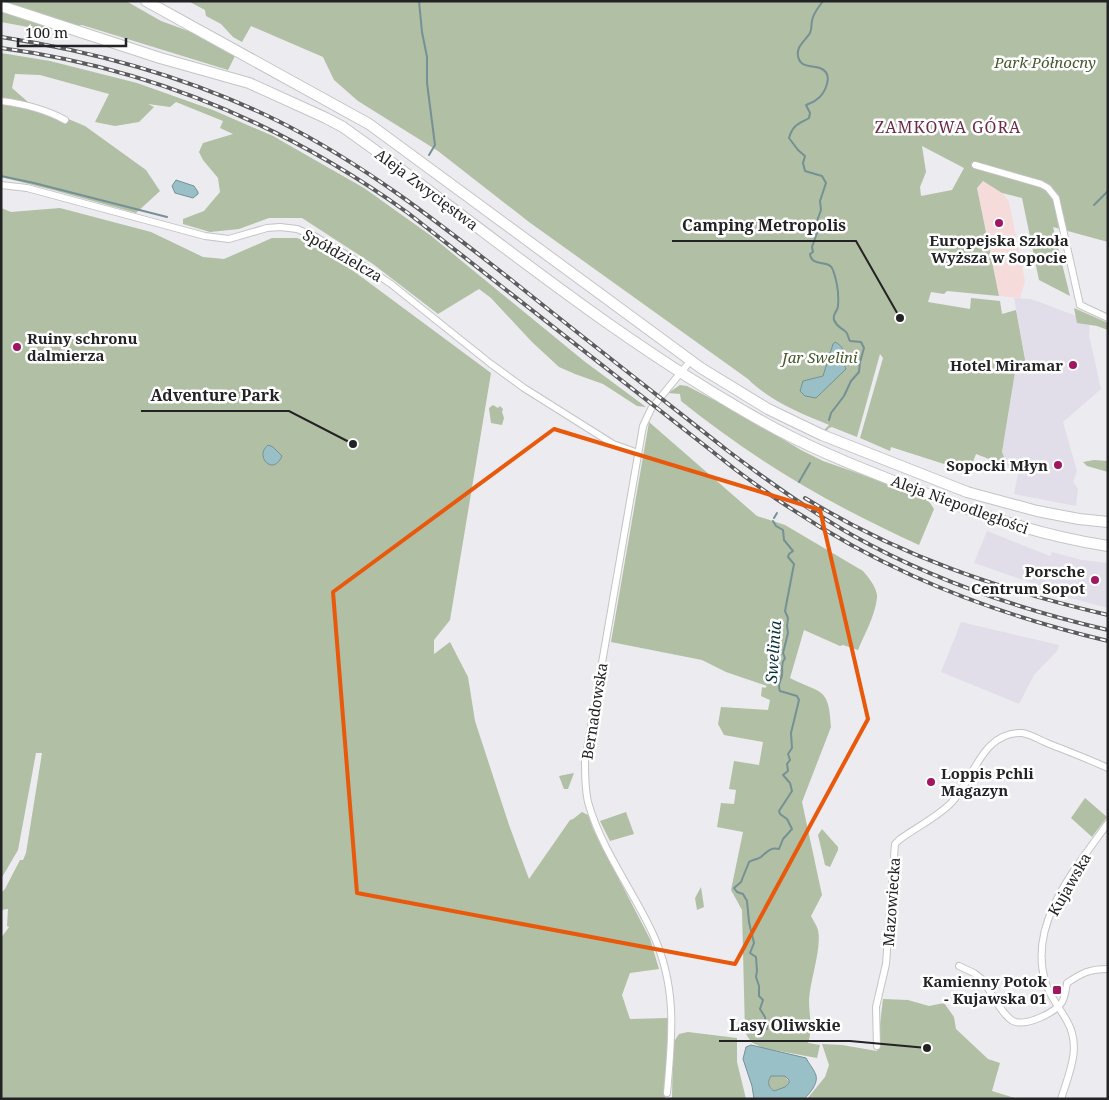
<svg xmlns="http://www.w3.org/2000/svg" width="1109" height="1100" font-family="'Noto Serif',serif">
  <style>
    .built { fill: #e1dee9 }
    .education { fill: #f6dbdb }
    .green { fill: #b1bfa4; fill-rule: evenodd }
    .water { fill: #98c0c6; stroke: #759195; fill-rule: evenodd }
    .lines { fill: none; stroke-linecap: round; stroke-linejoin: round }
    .stream { stroke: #759195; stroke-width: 2 }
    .minor-casing { stroke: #c4c3c7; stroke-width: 8 }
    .primary-casing { stroke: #c4c3c7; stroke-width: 12 }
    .minor { stroke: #fff; stroke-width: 6 }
    .primary { stroke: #fff; stroke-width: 10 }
    .rail-casing { stroke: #5c5b5d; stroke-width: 4 }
    .rail { stroke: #fff; stroke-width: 2; stroke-dasharray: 5.5; stroke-linecap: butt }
    .marked { fill: none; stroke: #e8590c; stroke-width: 4; stroke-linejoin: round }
    .poi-dot { fill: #a11660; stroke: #fff; stroke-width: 2 }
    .labels { text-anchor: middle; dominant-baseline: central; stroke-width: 5; stroke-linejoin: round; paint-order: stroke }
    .park-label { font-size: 15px; font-style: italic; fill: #455a2c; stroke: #fff }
    .street-label { font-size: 15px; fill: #232224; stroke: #fff }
    .poi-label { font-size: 15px; font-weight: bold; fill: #232224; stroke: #fff; text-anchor: end }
    .neighbourhood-label { font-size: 16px; letter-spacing: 1px; fill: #6d2b48; stroke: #fff }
    .water-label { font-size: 16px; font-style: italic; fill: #093237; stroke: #fff }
    .leader { fill: none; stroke: #232224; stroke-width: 2 }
    .callout-dot { fill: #232224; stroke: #fff; stroke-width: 2 }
    .callout-label { font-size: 16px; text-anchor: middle; font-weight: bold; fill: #232224; stroke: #fff; stroke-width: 5; stroke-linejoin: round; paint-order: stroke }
  </style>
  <rect width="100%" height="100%" fill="#ecebef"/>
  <g class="built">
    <polygon points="1014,298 1031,299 1090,321 1089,335 1101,389 1063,422 1077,471 1073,482 1078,489 1076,506 1014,494 1019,469 1002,464 1004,457 1002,452 1016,366 1026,364"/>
    <polygon points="987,531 1050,556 1052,552 1082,560 1108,563 1108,608 1036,589 1038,585 974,563"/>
    <polygon points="961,622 1059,645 1057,651 1034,675 1019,704 941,672"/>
  </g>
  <polygon class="education" points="983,180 1002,193 1009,202 1025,281 1020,298 999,296 977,188"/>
  <g class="green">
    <polygon points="1,1 126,1 161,21 191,32 235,56 228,70 82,25 44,30 1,22"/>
    <path d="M188,1H1108V242L1053,227L1070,296L1039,280L1022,198L1002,193L983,181L977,188L999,296L947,291L944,294L931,292L928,302L970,309L971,298L1000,301L1002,314L1016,310L1026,365L1016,366L1002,452L1004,457L1002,464L976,454L969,472L891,447L890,451L860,438L883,358L880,354L857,437L832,427L829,428L818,440L821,433L829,425C800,413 770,401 748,379L529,222L438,151L358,101L334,80L323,57L251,26L242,42L233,37L221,24L206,16L205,10ZM922,146L964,168L952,190L921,196L920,187L926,172Z"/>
    <polygon points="1,53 50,61 137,83 213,110 273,136 364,188 430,235 584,361 646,407 637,406 603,384 575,374 559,367 532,342 491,298 479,289 438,314 373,264 302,218 269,218 239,229 210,232 183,224 183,219 204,211 220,192 218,178 203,160 199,152 203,143 233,134 220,128 223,121 176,102 170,107 148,104 154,107 139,122 115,126 95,122 109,94 40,75 15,74 12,88 28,102 85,126 146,170 160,191 136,213 53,190 1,177"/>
    <polygon points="1,208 11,212 60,208 151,232 203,257 224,259 272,238 297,238 316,245 348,267 491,373 450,620 434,640 434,654 450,642 468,677 475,721 509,825 529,879 570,820 573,819 582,812 588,815 594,831 650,939 659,969 630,973 622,995 630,1019 668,1018 665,1099 1,1099 1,938 9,927 7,926 8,909 1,910 1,893 5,889 20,860 23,860 26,853 42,753 36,753 18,850 1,879"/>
    <polygon points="1074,308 1108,323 1108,330 1097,326 1077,323"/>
    <path d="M680,385L687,386L714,400H717L801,450L823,461L880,481L928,500L934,509L919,545C831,505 757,462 681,401L680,394L668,393Z"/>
    <polygon points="493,405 498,408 500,406 503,409 502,412 504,418 502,425 491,423 489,408"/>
    <path d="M649,422L757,516L785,525L863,571C869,578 878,589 877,598C875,616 864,635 858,650L843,645L840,646L804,630L790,678C821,694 829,686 831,727L802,802L822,895L811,916C813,920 817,926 818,930C822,948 810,980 809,1000C809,1015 813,1029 808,1043L820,1045L817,1058L763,1048L751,1042L745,1032L742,910L731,890L743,832L717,827L721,803L734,804L736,790L729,789L734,761L759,765L763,742L724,735L718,724L721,707L768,710L770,700L761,696L762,687L765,688L767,686L726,672L702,660L611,642Z"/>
    <polygon points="1094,460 1108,461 1108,472 1087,466 1083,462"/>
    <polygon points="574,773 568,789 564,789 559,776"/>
    <polygon points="1085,798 1107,817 1092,837 1071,818"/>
    <polygon points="626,812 634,834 610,841 600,821"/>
    <polygon points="822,829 838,847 838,850 830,867 825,865 818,835"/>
    <polygon points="701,887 704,907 697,910 695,898"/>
    <polygon points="883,999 908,1000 929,1006 944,1003 954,1017 956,1029 988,1059 1000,1063 992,1091 1018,1099 807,1099 825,1077 829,1065 822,1044 842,1045 877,1051"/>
    <polygon points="688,1032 737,1038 737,1062 746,1099 672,1099 673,1043 679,1034"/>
    <path d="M771,1076H785L789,1082L785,1087L774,1091C768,1087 767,1082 771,1076Z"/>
  </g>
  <g class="water">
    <polygon points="176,180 194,186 198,192 198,194 193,198 175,193 172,186"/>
    <path d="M835,342C849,349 842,361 846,369L816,398L805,396L800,391L803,381L823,376L833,344Z"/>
    <path d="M268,445L273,447L282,456C273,477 254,456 268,445Z"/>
    <path d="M751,1045L806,1058C809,1064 813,1068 815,1073C820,1082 810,1093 804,1099H754L752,1086L743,1059L746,1047ZM771,1076H785L789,1080V1083L785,1087L774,1091C768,1087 767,1082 771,1076Z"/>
  </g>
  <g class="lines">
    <g class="stream">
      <polyline points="419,1 422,32 427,57 427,83 435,145 429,155"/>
      <path d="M823,1C819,7 813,13 812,21C811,25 812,29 810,33C806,40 796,46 798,56C800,68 811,65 820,68C835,74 825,94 816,100C813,103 809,103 806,105L810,113L809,118C799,124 793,124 789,138L798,150L805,156L803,163L805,171L822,176L826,183L820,201L821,210L816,224L817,233L812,247L813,252L810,254C812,268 830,259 833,270C837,281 839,294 838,306C838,312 832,313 834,320C837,327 840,327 845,331C848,333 848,338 850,341L861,342L864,348L860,362L859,372L851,381L844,396L831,413L829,420"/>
      <polyline points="1,176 34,183 167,217"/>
      <polyline points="1094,205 1108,191"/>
      <polyline points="799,482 810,463"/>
      <polyline points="774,518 777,513"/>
      <path d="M767,1029L765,1017L760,1009L763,1000L759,996V986L756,977L757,971L756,957L750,953L754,943L749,922L747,901L743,894L737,892L734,888L741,882L749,862C753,859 757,860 761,857C767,852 770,847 779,849L783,839L792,829L787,819L780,814L779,811L792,791L790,783L783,775L788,771L787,764L790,760L788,754L792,748L791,733L799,700L797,696L780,691C777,684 781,681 782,675C783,667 780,665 785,658L783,653L788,633L787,626L788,618L785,611L794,564L788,557L789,554L793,551L784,540L783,530L776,526L773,521"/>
    </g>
    <g class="minor-casing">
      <g id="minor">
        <path d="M1,101C25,104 45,109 65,120"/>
        <polyline points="975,165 1041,184 1048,188 1056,198 1080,305 1108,318"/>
        <polyline points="1,185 27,188 205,236 229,239 267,228 280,227 297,229 314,236 352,258 391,284 491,364 524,388 613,444 638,453"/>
        <path d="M959,966L974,973L983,980C990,991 1002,1015 1013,1021C1025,1027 1055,1013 1062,1002C1065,997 1066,989 1067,983C1082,973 1089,969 1108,969"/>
        <path d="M877,1046L876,1007L886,964L895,844L899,840C915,828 934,819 949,805C974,782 980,732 1022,733C1030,734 1040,740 1047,743C1067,751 1088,759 1108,768"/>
        <path d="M667,1093C672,1036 678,987 652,932C632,889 601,849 588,802C585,789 585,774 585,761L643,426L651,409L691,360"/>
        <path d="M1061,1099C1069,1073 1082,1047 1067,1021C1060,1008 1049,996 1045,981C1028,922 1076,868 1108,823"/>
      </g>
    </g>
    <g class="primary-casing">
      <g id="primary">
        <polyline points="146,1 369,124 701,368 768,409 822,435 967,492 1037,511 1079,519 1108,522"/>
        <path d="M1,6L160,58L249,83L326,118L343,127L379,153C508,249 634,352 776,429C823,454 873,473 922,492C983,516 1043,536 1108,546"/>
      </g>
    </g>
    <use href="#minor" class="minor"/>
    <use href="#primary" class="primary"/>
    <g class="rail-casing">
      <g id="rail">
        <path d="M1,37C97,52 191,78 278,121C364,164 439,223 514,282C585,339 657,395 728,451C768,481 808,510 852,535C932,580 1018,609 1108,630"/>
        <path d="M1,48C150,68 287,126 408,213L736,470C853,558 966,607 1108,641"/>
        <path d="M805,498C899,556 1001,590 1108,615"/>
      </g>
    </g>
    <use href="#rail" class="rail"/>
  </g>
  <path class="marked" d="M554,429L820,510L868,719L735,964L357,893L333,592Z"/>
  <g class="poi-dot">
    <circle cx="999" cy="223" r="5"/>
    <circle cx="17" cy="347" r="5"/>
    <circle cx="1073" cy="365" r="5"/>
    <circle cx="1058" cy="465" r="5"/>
    <circle cx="1095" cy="580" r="5"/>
    <circle cx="931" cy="782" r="5"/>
    <rect x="1052" y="985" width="10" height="10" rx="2.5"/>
  </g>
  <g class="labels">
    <g class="park-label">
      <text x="1045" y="62">Park Północny</text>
      <text x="820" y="357">Jar Swelini</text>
    </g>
    <g class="street-label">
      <text transform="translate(427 189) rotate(37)">Aleja Zwycięstwa</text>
      <text transform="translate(343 255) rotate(30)">Spółdzielcza</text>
      <text transform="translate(960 504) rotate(20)">Aleja Niepodległości</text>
      <text transform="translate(594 711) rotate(-81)">Bernadowska</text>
      <text transform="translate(1069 884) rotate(-60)">Kujawska</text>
      <text transform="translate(891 902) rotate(-86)">Mazowiecka</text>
    </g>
    <g class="poi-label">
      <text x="999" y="240" text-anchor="middle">Europejska Szkoła<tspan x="999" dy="17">Wyższa w Sopocie</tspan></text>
      <text x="27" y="338" text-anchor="start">Ruiny schronu<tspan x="27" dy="17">dalmierza</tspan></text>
      <text x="1063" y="365">Hotel Miramar</text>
      <text x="1048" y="465">Sopocki Młyn</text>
      <text x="1085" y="571">Porsche<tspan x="1085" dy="17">Centrum Sopot</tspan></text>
      <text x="941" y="773" text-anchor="start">Loppis Pchli<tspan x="941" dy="17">Magazyn</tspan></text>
      <text x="1047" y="981">Kamienny Potok<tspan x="1047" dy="17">- Kujawska 01</tspan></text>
    </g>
    <g class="neighbourhood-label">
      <text x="948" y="127">ZAMKOWA GÓRA</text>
    </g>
    <g class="water-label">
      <text transform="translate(773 652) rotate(-86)">Swelinia</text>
    </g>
  </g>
  <path class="leader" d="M900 318L856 241H672M353 444L289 411H141M927 1048L850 1041H719"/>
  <g class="callout-dot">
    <circle cx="900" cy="318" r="5"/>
    <circle cx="353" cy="444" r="5"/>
    <circle cx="927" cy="1048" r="5"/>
  </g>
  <g class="callout-label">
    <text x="764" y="231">Camping Metropolis</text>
    <text x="215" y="401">Adventure Park</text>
    <text x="785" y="1031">Lasy Oliwskie</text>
  </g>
  <rect width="1109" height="1100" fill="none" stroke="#232224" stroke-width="5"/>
  <path d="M18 38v8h108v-8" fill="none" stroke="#232224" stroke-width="2.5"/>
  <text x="25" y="38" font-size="15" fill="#232224" stroke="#ffffff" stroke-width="4" paint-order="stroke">100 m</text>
</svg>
